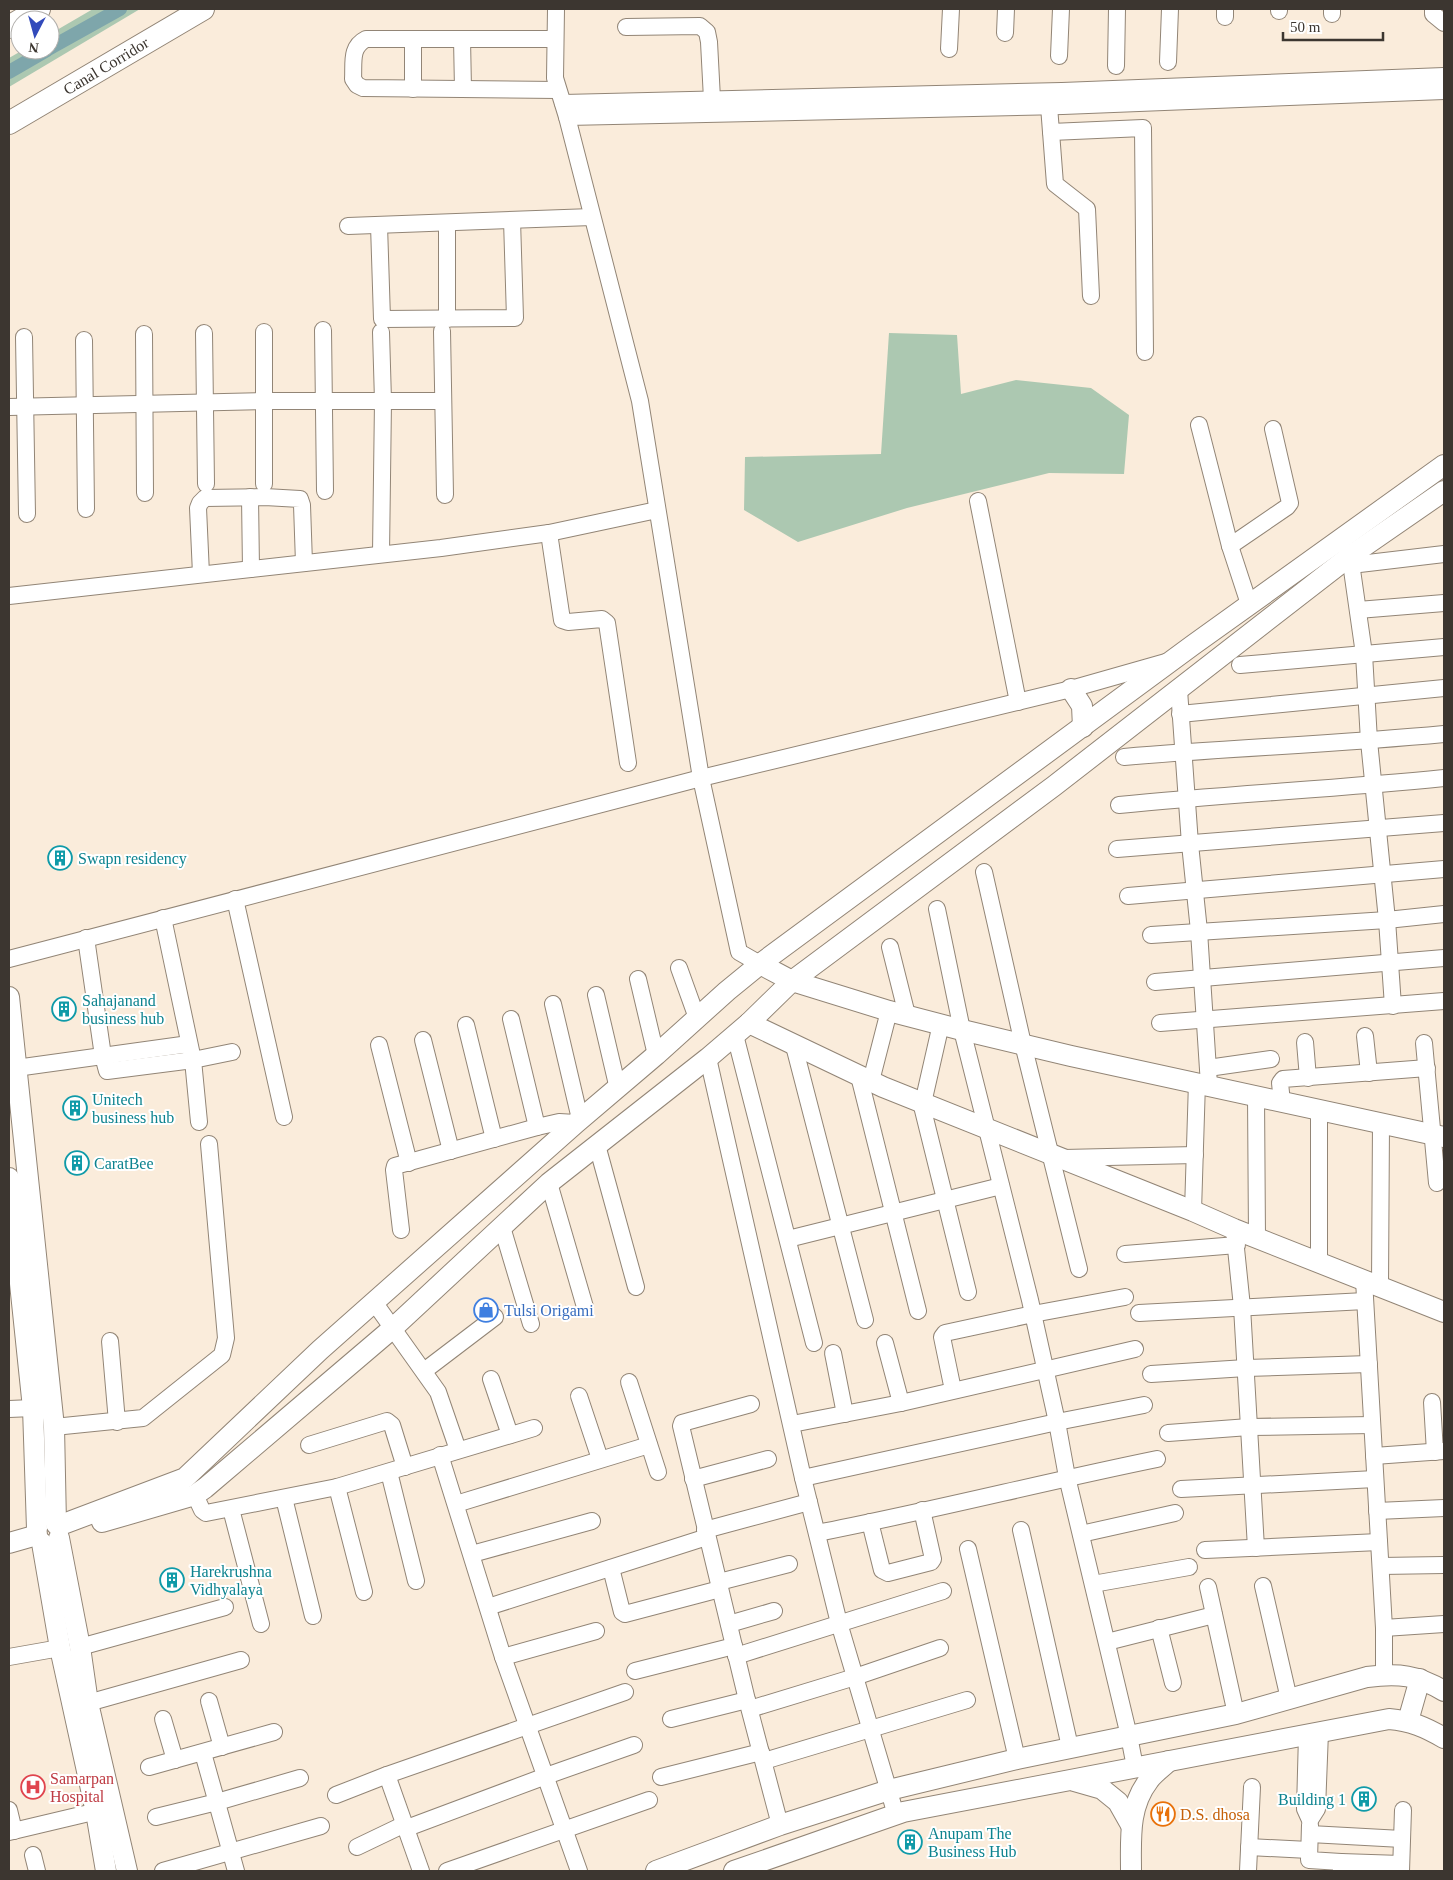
<svg xmlns="http://www.w3.org/2000/svg" width="1453" height="1880" font-family="'Times New Roman',serif">
  <style>
    .forest { fill: #acc8b1 }
    .lines { fill: none; stroke-linecap: round; stroke-linejoin: round }
    .canal { stroke: #7ea6ab; stroke-width: 14 }
    .minor-casing { stroke: #928576; stroke-width: 18 }
    .tertiary-casing { stroke: #928576; stroke-width: 22 }
    .secondary-casing { stroke: #928576; stroke-width: 24 }
    .minor { stroke: #fff; stroke-width: 16 }
    .tertiary { stroke: #fff; stroke-width: 20 }
    .secondary { stroke: #fff; stroke-width: 22 }
    .labels { text-anchor: middle; dominant-baseline: central; stroke-width: 4; stroke-linejoin: round; paint-order: stroke }
    .street-label { font-size: 16px; fill: #3c3630; stroke: #fff }
    .culture-label { font-size: 16px; fill: #0d838f; stroke: #fff; text-anchor: start }
    .shop-label { font-size: 16px; fill: #366cbe; stroke: #fff; text-anchor: start }
    .health-label { font-size: 16px; fill: #be3a42; stroke: #fff; text-anchor: start }
    .food-label { font-size: 16px; fill: #c56008; stroke: #fff; text-anchor: start }
  </style>
  <rect width="100%" height="100%" fill="#faecdb"/>
  <g class="forest">
    <polygon points="93,9 140,9 9,87 9,58 23,50 50,50 50,34"/>
    <polygon points="889,333 957,335 961,394 1016,380 1091,388 1129,415 1124,474 1049,473 907,508 798,542 744,510 745,457 881,454"/>
  </g>
  <g class="lines">
    <g class="canal">
      <polyline points="50,48 120,9"/>
      <polyline points="9,72 47,50"/>
    </g>
    <g class="minor-casing">
      <g id="minor">
        <polyline points="556,9 555,78 567,117 640,401 701,778 739,952 760,964"/>
        <polyline points="1433,9 1433,14 1444,23"/>
        <polyline points="1279,11 1279,9"/>
        <polyline points="1332,14 1332,9"/>
        <polyline points="1225,17 1225,9"/>
        <polyline points="626,27 700,26 707,32 709,42 712,99"/>
        <polyline points="1005,33 1006,9"/>
        <polyline points="413,39 413,89"/>
        <polyline points="462,39 463,89"/>
        <path d="M555,39H366C350,47 354,63 353,79L357,85L363,88L558,90"/>
        <polyline points="949,49 951,9"/>
        <polyline points="1059,56 1061,9"/>
        <polyline points="1168,62 1170,9"/>
        <polyline points="1116,66 1117,9"/>
        <polyline points="563,103 1062,91 1444,76"/>
        <polyline points="1049,106 1051,132 1143,128 1145,352"/>
        <polyline points="567,117 1063,106 1444,91"/>
        <polyline points="1051,132 1055,184 1087,209 1091,296"/>
        <polyline points="447,223 447,319"/>
        <polyline points="379,225 382,319 515,318 512,220"/>
        <polyline points="348,226 592,217"/>
        <polyline points="323,330 325,491"/>
        <polyline points="442,331 445,495"/>
        <polyline points="204,333 206,484"/>
        <polyline points="144,334 145,493"/>
        <polyline points="24,337 27,514"/>
        <polyline points="84,340 86,509"/>
        <polyline points="9,407 263,401 443,401"/>
        <polyline points="1199,425 1230,546 1249,604"/>
        <polyline points="264,484 264,332"/>
        <polyline points="250,497 251,569"/>
        <polyline points="978,501 1018,702"/>
        <polyline points="549,533 562,620 568,622 602,619 607,623 628,763"/>
        <polyline points="1230,546 1287,507 1290,503 1273,429"/>
        <polyline points="381,554 383,401 381,332"/>
        <polyline points="1350,556 1364,654 1369,741 1387,920 1393,1006"/>
        <polyline points="1351,565 1444,554"/>
        <polyline points="201,574 198,508 200,503 205,498 265,497 300,499 302,505 304,563"/>
        <polyline points="9,596 441,548 549,533 657,510"/>
        <polyline points="1358,610 1444,603"/>
        <polyline points="1240,665 1444,647"/>
        <polyline points="1179,690 1190,844 1199,931 1209,1085"/>
        <polyline points="1180,714 1444,688"/>
        <path d="M1124,757C1231,748 1338,744 1444,734"/>
        <path d="M1119,805C1227,794 1336,789 1444,778"/>
        <polyline points="1117,849 1444,823"/>
        <polyline points="984,872 1023,1044 1079,1269"/>
        <polyline points="1128,896 1444,869"/>
        <polyline points="235,899 284,1117"/>
        <polyline points="937,909 962,1030 1030,1300 1057,1422 1067,1477 1129,1736 1135,1767"/>
        <polyline points="163,918 193,1060 199,1122"/>
        <polyline points="1151,935 1387,920 1444,914"/>
        <polyline points="86,938 103,1056 107,1071 193,1060 232,1052"/>
        <polyline points="890,947 907,1015"/>
        <polyline points="9,959 701,778 1071,689 1166,662"/>
        <polyline points="679,968 697,1018"/>
        <polyline points="638,979 656,1055"/>
        <polyline points="1155,982 1444,958"/>
        <polyline points="596,995 618,1089"/>
        <polyline points="553,1004 580,1119"/>
        <polyline points="511,1019 537,1127"/>
        <polyline points="1160,1023 1444,1001"/>
        <polyline points="466,1025 494,1139"/>
        <polyline points="735,1035 814,1343"/>
        <polyline points="1365,1036 1369,1073"/>
        <polyline points="423,1040 451,1151"/>
        <polyline points="1305,1042 1308,1078"/>
        <polyline points="1424,1043 1437,1183"/>
        <polyline points="379,1045 409,1163"/>
        <polyline points="794,1046 865,1320"/>
        <polyline points="708,1058 803,1478 839,1623 896,1815"/>
        <polyline points="16,1068 189,1044"/>
        <polyline points="1208,1068 1271,1059"/>
        <polyline points="859,1076 918,1311"/>
        <polyline points="871,1081 889,1011"/>
        <polyline points="1256,1096 1257,1238"/>
        <polyline points="921,1102 968,1292"/>
        <polyline points="1282,1102 1280,1083 1283,1079 1427,1068"/>
        <polyline points="923,1103 941,1024"/>
        <polyline points="597,1145 636,1287"/>
        <polyline points="1064,1158 1195,1155"/>
        <polyline points="549,1183 585,1307"/>
        <polyline points="1193,1211 1197,1082"/>
        <polyline points="502,1227 531,1324"/>
        <polyline points="1234,1229 1242,1307 1256,1548"/>
        <polyline points="401,1230 394,1170 395,1166 537,1127 559,1122 576,1123"/>
        <polyline points="788,1239 1001,1186"/>
        <polyline points="1125,1254 1237,1245"/>
        <polyline points="1319,1263 1319,1110"/>
        <polyline points="1364,1280 1384,1628 1384,1675"/>
        <polyline points="1380,1286 1381,1123"/>
        <polyline points="374,1302 438,1392 458,1450"/>
        <polyline points="1139,1313 1365,1301"/>
        <polyline points="110,1341 117,1422"/>
        <polyline points="885,1343 901,1403"/>
        <polyline points="833,1353 845,1414"/>
        <polyline points="424,1371 495,1317"/>
        <polyline points="1151,1374 1246,1368 1369,1364"/>
        <polyline points="491,1379 510,1435"/>
        <polyline points="629,1382 658,1472"/>
        <polyline points="953,1390 942,1337 945,1333 1033,1314 1125,1297"/>
        <polyline points="579,1396 600,1459"/>
        <polyline points="1432,1402 1435,1452"/>
        <polyline points="751,1404 682,1423 681,1426 747,1700 780,1825"/>
        <polyline points="9,1409 33,1408"/>
        <polyline points="792,1424 901,1403 1135,1349"/>
        <polyline points="54,1427 143,1418 222,1355 226,1338 209,1144"/>
        <polyline points="1168,1433 1249,1427 1372,1425"/>
        <polyline points="309,1445 387,1421 392,1425 405,1467"/>
        <polyline points="440,1455 503,1657 579,1871"/>
        <polyline points="1374,1456 1444,1451"/>
        <polyline points="389,1472 416,1581"/>
        <polyline points="803,1478 1057,1422 1144,1405"/>
        <polyline points="693,1479 768,1459"/>
        <polyline points="337,1487 364,1592"/>
        <polyline points="1181,1489 1375,1479"/>
        <polyline points="195,1495 202,1510 206,1513 337,1487 534,1428"/>
        <polyline points="284,1498 313,1616"/>
        <polyline points="456,1504 649,1445"/>
        <polyline points="231,1509 261,1624"/>
        <polyline points="1377,1511 1444,1508"/>
        <polyline points="870,1522 882,1570 888,1573 931,1562 933,1559 922,1510"/>
        <polyline points="705,1530 809,1502"/>
        <polyline points="1021,1530 1070,1747"/>
        <path d="M817,1533C931,1511 1044,1482 1157,1459"/>
        <polyline points="1081,1534 1175,1513"/>
        <polyline points="968,1549 1017,1759"/>
        <polyline points="1205,1550 1379,1542"/>
        <polyline points="472,1554 592,1521"/>
        <polyline points="1381,1566 1444,1565"/>
        <polyline points="611,1568 622,1612 625,1614 720,1589"/>
        <polyline points="719,1582 789,1564"/>
        <polyline points="1093,1584 1189,1567"/>
        <polyline points="1263,1586 1289,1699"/>
        <polyline points="1208,1587 1236,1714"/>
        <polyline points="488,1607 707,1537"/>
        <polyline points="729,1624 774,1611"/>
        <polyline points="1159,1628 1173,1683"/>
        <polyline points="1384,1628 1444,1624"/>
        <polyline points="1107,1642 1214,1615"/>
        <polyline points="80,1647 225,1607"/>
        <polyline points="736,1656 943,1591"/>
        <polyline points="9,1657 60,1648"/>
        <polyline points="503,1657 596,1631"/>
        <polyline points="635,1671 734,1646"/>
        <polyline points="209,1701 222,1747"/>
        <polyline points="88,1703 241,1660"/>
        <polyline points="750,1709 855,1677 940,1648"/>
        <polyline points="163,1719 175,1760"/>
        <polyline points="671,1719 747,1700"/>
        <polyline points="1307,1735 1305,1809 1310,1820 1317,1809 1320,1732"/>
        <polyline points="203,1753 236,1871"/>
        <polyline points="764,1761 967,1700"/>
        <polyline points="149,1767 274,1732"/>
        <polyline points="387,1775 421,1871"/>
        <polyline points="661,1777 761,1752"/>
        <polyline points="336,1795 387,1775 625,1692"/>
        <polyline points="9,1810 14,1831"/>
        <polyline points="156,1817 217,1802 300,1778"/>
        <polyline points="1310,1825 1309,1860 1341,1862"/>
        <polyline points="407,1828 546,1776 634,1745"/>
        <polyline points="9,1832 106,1809"/>
        <polyline points="1310,1834 1402,1839"/>
        <polyline points="357,1847 405,1824"/>
        <polyline points="1249,1847 1309,1850"/>
        <polyline points="33,1855 37,1871"/>
        <polyline points="163,1871 321,1826"/>
        <polyline points="447,1871 649,1800"/>
        <polyline points="1248,1871 1252,1787"/>
        <polyline points="1341,1871 1341,1862 1401,1864"/>
        <polyline points="1401,1871 1403,1810"/>
      </g>
    </g>
    <g class="tertiary-casing">
      <g id="tertiary">
        <polyline points="1071,689 1082,706 1083,727"/>
        <polyline points="760,964 792,981 889,1011 962,1030 1071,1056 1444,1137"/>
        <polyline points="9,997 54,1427 56,1524"/>
        <polyline points="749,1023 883,1087 1193,1211 1234,1229 1444,1312"/>
        <polyline points="9,1178 33,1408 37,1529"/>
        <polyline points="102,1522 195,1495 205,1488 393,1328 549,1183 708,1058 749,1023 792,981 1054,786 1350,556 1444,491"/>
        <polyline points="58,1526 185,1478 320,1350 576,1123 656,1055 727,991 760,964 1193,645 1444,465"/>
        <polyline points="59,1538 80,1647 88,1703 127,1871"/>
        <polyline points="9,1543 37,1535"/>
        <polyline points="42,1543 60,1648 96,1812 106,1871"/>
        <polyline points="1408,1721 1420,1679"/>
        <polyline points="1074,1781 1102,1789 1118,1802 1131,1825"/>
        <path d="M656,1871L780,1825L889,1790L1017,1759L1236,1714L1367,1677C1399,1673 1417,1675 1444,1691"/>
        <path d="M734,1871L903,1812L1389,1719C1411,1721 1425,1727 1444,1738"/>
        <path d="M1131,1871C1131,1839 1128,1807 1149,1780C1154,1773 1163,1767 1169,1761"/>
      </g>
    </g>
    <g class="secondary-casing">
      <g id="secondary">
        <polyline points="9,27 39,9"/>
        <polyline points="9,123 203,9"/>
      </g>
    </g>
    <use href="#minor" class="minor"/>
    <use href="#tertiary" class="tertiary"/>
    <use href="#secondary" class="secondary"/>
  </g>
  <defs>
    <g id="building-ring" transform="scale(1.25)"><circle r="9.5" fill="#fff" stroke="#0f9aa8" stroke-width="1.5"/><path d="M-4-6H4V6H1V3H-1V6H-4ZM-2.5-4.3h1.7v1.8h-1.7ZM.8-4.3h1.7v1.8H.8ZM-2.5-1h1.7V.8h-1.7ZM.8-1h1.7V.8H.8Z" fill="#0f9aa8"/></g>
    <g id="shop-ring" transform="scale(1.25)"><circle r="9.5" fill="#fff" stroke="#3f7fe0" stroke-width="1.5"/><path d="M-5-2.5h2.3a2.7 3.5 0 0 1 5.4 0H5L5.5 6h-11ZM-1.5-2.5h3a1.5 2.3 0 0 0-3 0Z" fill="#3f7fe0"/></g>
    <g id="hospital-ring" transform="scale(1.25)"><circle r="9.5" fill="#fff" stroke="#e0444e" stroke-width="1.5"/><path d="M-5-5h3v3.5h4V-5h3V5h-3V1.5h-4V5h-3Z" fill="#e0444e"/></g>
    <g id="restaurant-ring" transform="scale(1.25)"><circle r="9.5" fill="#fff" stroke="#e8710a" stroke-width="1.5"/><path d="M-5-6h1v4h1v-4h1v4h1v-4h1v5L-1.5 .5V6h-2V.5L-5-1ZM5-6V6H3V1.5H1.5Q1.5-4 5-6Z" fill="#e8710a"/></g>
  </defs>
  <g fill-rule="evenodd">
    <use href="#building-ring" x="60" y="858"/>
    <use href="#building-ring" x="64" y="1009"/>
    <use href="#building-ring" x="75" y="1108"/>
    <use href="#building-ring" x="77" y="1163"/>
    <use href="#shop-ring" x="486" y="1310"/>
    <use href="#building-ring" x="172" y="1580"/>
    <use href="#hospital-ring" x="33" y="1787"/>
    <use href="#building-ring" x="1364" y="1799"/>
    <use href="#restaurant-ring" x="1163" y="1814"/>
    <use href="#building-ring" x="910" y="1842"/>
  </g>
  <g class="labels">
    <g class="street-label">
      <text transform="translate(106 66) rotate(-31)">Canal Corridor</text>
    </g>
    <g class="culture-label">
      <text x="78" y="858">Swapn residency</text>
      <text x="82" y="1000">Sahajanand<tspan x="82" dy="18">business hub</tspan></text>
      <text x="92" y="1099">Unitech<tspan x="92" dy="18">business hub</tspan></text>
      <text x="94" y="1163">CaratBee</text>
      <text x="190" y="1571">Harekrushna<tspan x="190" dy="18">Vidhyalaya</tspan></text>
      <text x="1346" y="1799" text-anchor="end">Building 1</text>
      <text x="928" y="1833">Anupam The<tspan x="928" dy="18">Business Hub</tspan></text>
    </g>
    <g class="shop-label">
      <text x="504" y="1310">Tulsi Origami</text>
    </g>
    <g class="health-label">
      <text x="50" y="1778">Samarpan<tspan x="50" dy="18">Hospital</tspan></text>
    </g>
    <g class="food-label">
      <text x="1180" y="1814">D.S. dhosa</text>
    </g>
  </g>
  <rect width="1453" height="1880" fill="none" stroke="#3c3630" stroke-width="20"/>
  <g transform="translate(35 35) rotate(186)"><circle r="24" fill="#ffffff" stroke="#b1afac"/>
  <path d="M0-4L9 19L0 12L-9 19Z" fill="#324abb"/>
  <text y="-8" font-size="14" font-weight="bold" text-anchor="middle" fill="#3c3630">N</text>
  </g>
  <path d="M1283 32v8h100v-8" fill="none" stroke="#3c3630" stroke-width="2.5"/>
  <text x="1290" y="32" font-size="15" fill="#3c3630" stroke="#ffffff" stroke-width="4" paint-order="stroke">50 m</text>
</svg>
